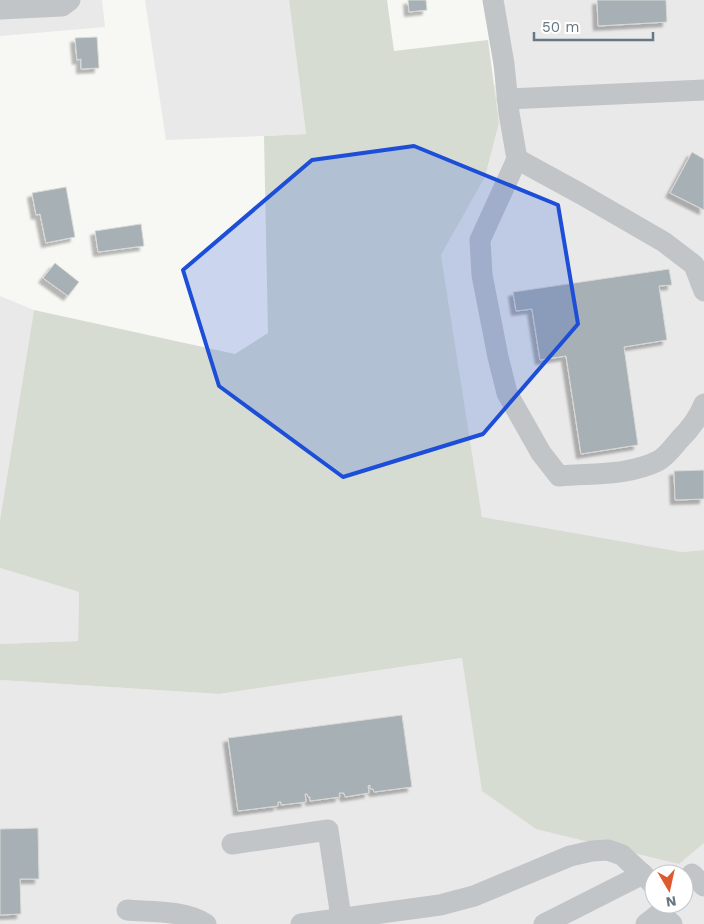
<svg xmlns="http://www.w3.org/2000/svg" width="704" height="924" font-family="'Work Sans',sans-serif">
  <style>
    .built { fill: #e8e9e8; fill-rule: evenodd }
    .green { fill: #d7dcd3 }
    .building { fill: #a7b0b5; stroke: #d9d9d7; filter: url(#shadow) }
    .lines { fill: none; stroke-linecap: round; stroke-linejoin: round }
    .minor { stroke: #c1c5c8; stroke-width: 21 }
    .marked { fill: #1d4ed8; fill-opacity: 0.2; stroke: #1d4ed8; stroke-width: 4; stroke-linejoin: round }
  </style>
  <defs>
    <filter id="shadow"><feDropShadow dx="-4.5" dy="4.5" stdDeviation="1" flood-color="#0004"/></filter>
  </defs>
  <rect width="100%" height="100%" fill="#f7f7f4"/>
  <g class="built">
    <polygon points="0,0 102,0 105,27 0,36"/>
    <polygon points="145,0 289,0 306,134 166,140"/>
    <polygon points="501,0 704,0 704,550 682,552 482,518 441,255 485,177 499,123 494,85 513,83"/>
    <polygon points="0,296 34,310 0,520"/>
    <polygon points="0,568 79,592 78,641 0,644"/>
    <path d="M463,658L483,791L679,864L704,843V924H0V680L219,694ZM654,874H684V904H654Z"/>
  </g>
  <polygon class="green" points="289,0 387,0 394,51 488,40 499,123 485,177 441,255 482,517 682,552 704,550 704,843 679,864 536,829 482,791 462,658 219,694 0,680 0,644 78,641 79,592 0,568 0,520 34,310 235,354 268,333 264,136 306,134"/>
  <g class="building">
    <polygon points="408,0 426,0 427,10 409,12"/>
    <polygon points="597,0 666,0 667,22 598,26"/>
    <polygon points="97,37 99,68 81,69 81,59 77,60 75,38"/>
    <polygon points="692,152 704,159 704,210 670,193"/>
    <polygon points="66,187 75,237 46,243 40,214 36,215 32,193"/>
    <polygon points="141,224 144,246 98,252 95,231"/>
    <polygon points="55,263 79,282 68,296 43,278"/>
    <polygon points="669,269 672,285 659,286 667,340 624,347 638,445 581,454 566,356 540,360 532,309 516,311 513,292"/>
    <polygon points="704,470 704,499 675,500 674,471"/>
    <polygon points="402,715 412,787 374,792 373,789 370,789 370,785 368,786 369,793 345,797 344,793 339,793 340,797 310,801 310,797 308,797 307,794 305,794 306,802 281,805 281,802 278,802 278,806 238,811 228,738"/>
    <polygon points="38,828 39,879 20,879 21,914 0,915 0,829"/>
  </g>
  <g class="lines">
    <g class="minor">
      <polyline points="493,0 504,64 509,113 517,159"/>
      <polyline points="0,9 62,6 70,0"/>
      <polyline points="507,99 704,90"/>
      <path d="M704,291L694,265L664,242L581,194L517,159L480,240L482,275L498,357L507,393L541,453L559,476C593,473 627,476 658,461C666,457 674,446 680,439C690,429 699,417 704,404"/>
      <polyline points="232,844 328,830 342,924"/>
      <polyline points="684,883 692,874 704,886"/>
      <polyline points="666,904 660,913 672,924"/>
      <path d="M127,910C152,912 184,910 206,924"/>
      <polyline points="301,924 440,905 474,896 570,856 592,851 608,850 622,855 654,885"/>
      <polyline points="544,924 643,874"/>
      <polyline points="646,924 660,913"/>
    </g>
  </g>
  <path class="marked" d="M414,146L558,205L578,324L483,434L343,477L219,386L183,270L312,160Z"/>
  <g transform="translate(669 889) rotate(171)"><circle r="24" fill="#ffffff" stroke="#c2c9ce"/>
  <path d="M0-4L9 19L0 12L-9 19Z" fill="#de592d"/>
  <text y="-8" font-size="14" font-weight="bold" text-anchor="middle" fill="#677784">N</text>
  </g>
  <path d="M534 32v8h119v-8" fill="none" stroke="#677784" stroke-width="2.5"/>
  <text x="542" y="32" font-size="15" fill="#677784" stroke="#ffffff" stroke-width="4" paint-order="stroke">50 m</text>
</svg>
